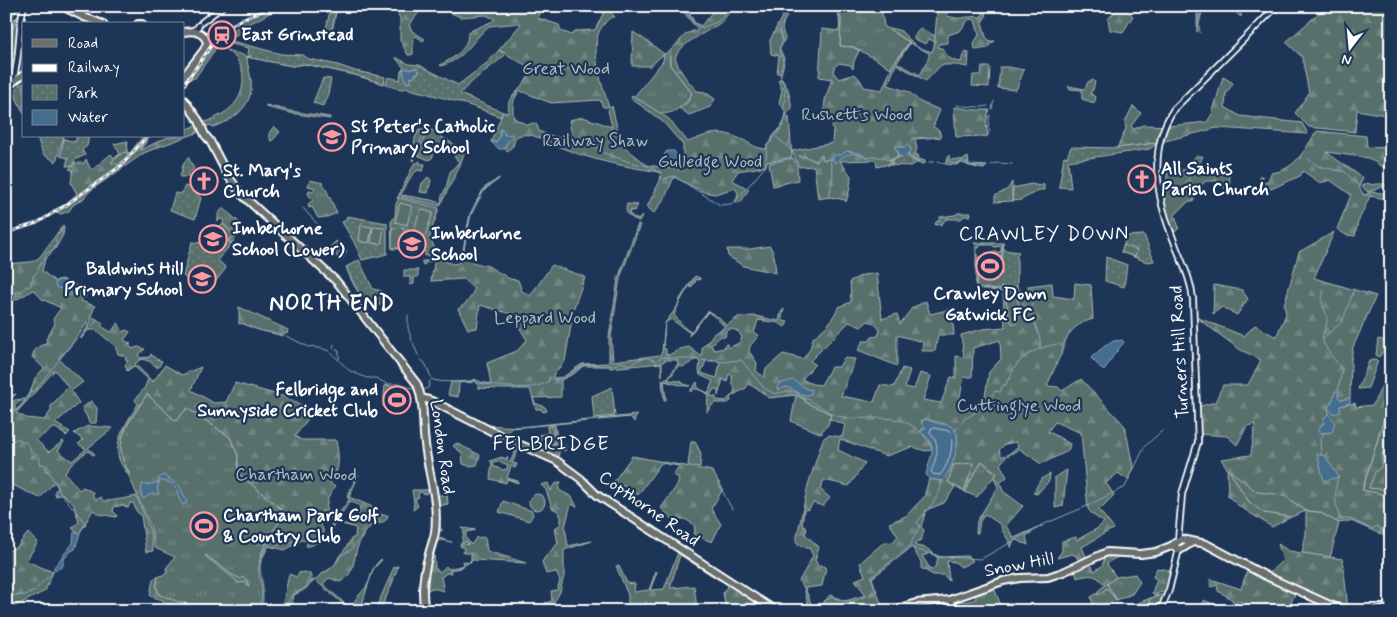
<svg xmlns="http://www.w3.org/2000/svg" width="1397" height="617" font-family="Mynerve,sans-serif">
  <style>
    .grass { fill: url(#grass-tufts); stroke: #acb8b6 }
    .forest { fill: url(#forest-firs); stroke: #acb8b6; fill-rule: evenodd }
    .cemetery { fill: url(#cemetery-stones); stroke: #acb8b6 }
    .park { fill: url(#park-dots); stroke: #acb8b6; fill-rule: evenodd }
    .pitch { fill: #58706c; stroke: #acb8b6 }
    .water { fill: #456d8d; stroke: #8fa7bb }
    .lines { fill: none; stroke-linecap: round; stroke-linejoin: round }
    .shore { stroke: #b5c5d1; stroke-width: 1 }
    .stream { stroke: #8fa7bb; stroke-width: 1 }
    .secondary-casing { stroke: #fff; stroke-width: 8 }
    .primary-casing { stroke: #fff; stroke-width: 9 }
    .highway-casing { stroke: #fff; stroke-width: 10 }
    .secondary { stroke: #1d3557; stroke-width: 4.5 }
    .primary { stroke: #6b706d; stroke-width: 5 }
    .highway { stroke: #6b706d; stroke-width: 6 }
    .rail-casing { stroke: #fff; stroke-width: 3 }
    .rail { stroke: #1d3557; stroke-width: 1; stroke-dasharray: 4; stroke-linecap: butt }
    .labels { text-anchor: middle; dominant-baseline: central; stroke-width: 4.5; stroke-linejoin: round; paint-order: stroke }
    .poi-label { font-size: 18px; font-weight: bold; fill: #fff; stroke: #1d3557; text-anchor: start }
    .park-label { font-size: 18px; fill: #b4bfbd; stroke: #1d3557 }
    .street-label { font-size: 18px; fill: #fff; stroke: #1d3557 }
    .quarter-label { font-size: 20px; letter-spacing: 1px; fill: #fff; stroke: #1d3557 }
    .district-label { font-size: 22px; font-weight: bold; letter-spacing: 1px; fill: #fff; stroke: #1d3557 }
  </style>
  <defs>
    <pattern id="grass-tufts" width="24" height="20" patternUnits="userSpaceOnUse" patternTransform="scale(1.25)"><rect width="24" height="20" fill="#58706c"/><path d="M3 7l-1-3M5 7V3M7 7l1-3M15 17l-1-3M17 17v-4M19 17l1-3" fill="none" stroke="#718582"/></pattern>
    <pattern id="forest-firs" width="22" height="20" patternUnits="userSpaceOnUse" patternTransform="scale(1.25)"><rect width="22" height="20" fill="#58706c"/><path d="M5 1l3.5 6h-7zM16 11l3.5 6h-7z" fill="#718582"/></pattern>
    <pattern id="cemetery-stones" width="16" height="16" patternUnits="userSpaceOnUse" patternTransform="scale(1.25)"><rect width="16" height="16" fill="#58706c"/><path d="M2 7V4a2 2 0 0 1 4 0v3zM10 15v-3a2 2 0 0 1 4 0v3z" fill="#718582"/></pattern>
    <pattern id="park-dots" width="8" height="8" patternUnits="userSpaceOnUse" patternTransform="scale(1.25)"><rect width="8" height="8" fill="#58706c"/><path d="M2 2h.1M6 6h.1" fill="none" stroke="#718582" stroke-width="1.8" stroke-linecap="round"/></pattern>
  </defs>
  <rect width="100%" height="100%" fill="#1d3557"/>
  <filter id="ink" filterUnits="userSpaceOnUse"><feTurbulence type="fractalNoise" baseFrequency=".02" numOctaves="2"/><feDisplacementMap in="SourceGraphic" scale="10" xChannelSelector="R" yChannelSelector="G"/><feConvolveMatrix kernelMatrix="1 2 1 2 8 2 1 2 1" color-interpolation-filters="sRGB"/></filter>
  <g filter="url(#ink)">
    <g class="grass">
      <polygon points="841,6 881,6 884,26 909,42 891,68 854,47 840,46 841,19 837,9"/>
      <polygon points="16,17 10,40 9,53 6,53 6,27"/>
      <path d="M670,51V65L692,93C687,102 684,105 676,110C659,120 648,106 634,97L663,61L664,54Z"/>
      <polygon points="982,67 990,67 989,87 972,86 973,75 981,75"/>
      <polygon points="1000,67 1008,67 1024,70 1016,90 998,88"/>
      <polygon points="274,126 280,132 271,142 269,133"/>
      <polygon points="325,135 339,140 330,152 322,145"/>
      <polygon points="310,180 323,183 337,213 327,217 318,218 312,207 309,208 308,204 313,200 308,194 309,191 313,192 315,188 308,186"/>
      <polygon points="223,208 240,223 232,229 238,235 231,244 229,240 234,236 232,234 235,234 223,224 224,220 219,219 218,222 218,214"/>
      <path d="M1005,288L1016,289C1018,299 1022,315 1016,324L1012,323L1010,321L1004,292Z"/>
      <path d="M147,394L176,421L187,408L230,437L238,455V473L286,513C273,531 258,548 259,572C259,577 261,582 262,588C263,596 261,603 259,611H214V605L212,604C199,604 161,606 157,589C156,585 157,581 158,577L167,573L166,568L175,557L155,548L150,525L129,476L130,474C109,440 130,423 147,394Z"/>
      <polygon points="796,395 831,414 828,425 822,431 822,434 791,421"/>
      <polygon points="1391,400 1391,496 1362,491 1389,402"/>
      <polygon points="637,415 634,422 631,417 511,428 505,437 485,425 520,427"/>
      <polygon points="982,461 987,467 997,473 977,497 965,492 969,483"/>
      <polygon points="973,462 973,467 964,491 948,482 953,465"/>
      <polygon points="1227,468 1257,491 1284,495 1306,511 1319,512 1339,523 1330,558 1302,553 1306,534 1306,511 1291,517 1264,513 1249,502"/>
      <polygon points="1135,574 1140,582 1132,594 1117,600 1107,584 1116,577"/>
      <path d="M993,585L1003,611C987,611 965,615 953,603L954,601L958,598L964,602L976,599L975,592Z"/>
      <polygon points="1107,587 1116,600 1104,605 1107,611 1086,611 1086,608 1093,605 1091,597"/>
    </g>
    <g class="forest">
      <path d="M23,6L17,27L16,53H9C10,36 14,21 23,6Z"/>
      <polygon points="276,6 283,6 249,24 229,41 224,39 247,19"/>
      <polygon points="331,6 337,6 337,8 332,31 315,41 326,29"/>
      <polygon points="393,6 424,6 409,25 412,31 425,39 423,41 416,36 413,39 413,54 411,55 408,55 400,40 400,18"/>
      <path d="M436,6H474L491,12L495,11L500,6H540L538,18L559,25L561,31L572,35L575,31L595,30L604,12L602,6H605L615,17C610,17 608,19 605,23C586,41 602,85 609,107H603L600,100L551,103L518,90L534,70L499,50L521,24L520,23L489,26C470,42 467,58 441,66L440,65C455,57 468,50 468,32L493,21L495,19L486,15L460,17Z"/>
      <path d="M677,6H685L695,23L701,26L717,6L757,7L731,10C727,15 723,22 717,25C702,35 684,41 675,57C679,71 687,80 697,91L705,92L715,99L710,107L689,115L679,108L687,103L692,93L670,65V51L686,34L698,29C690,22 686,13 677,6Z"/>
      <path d="M832,6H841L837,9L841,19L840,46L853,47L859,51L854,61L853,69L850,65L839,63L835,67L834,73L839,79L855,74L861,81L864,87L882,90L893,65L910,42L890,30V28L901,31L917,47L932,52L934,46L937,13L933,6H944L948,16C961,21 967,15 981,17L984,12L987,15L982,22L986,37L990,41H995L990,44L988,48L975,50L974,43L979,35L975,20L969,19L960,31L948,35V43L939,44L937,47L944,49C946,58 953,61 961,62L964,52L969,53L968,67L956,65H941L926,81L896,64L888,85L909,92L920,102L940,110L933,127L939,130L941,137L915,139L917,149L915,154L918,155L920,162L910,158L908,154L911,149L908,145L905,148L897,146L895,149L898,151L897,156H900L890,161L893,163L877,167L876,160L840,161L851,176L850,188L846,202L845,200L830,197L818,199L814,166L799,167L792,151L832,143L833,130L829,112H824L825,100L832,79L819,77L822,29L839,31C840,21 840,13 832,6ZM910,43L929,53V57L920,75L897,63Z"/>
      <polygon points="1120,6 1129,6 1127,11 1133,16 1123,32 1110,30 1108,19"/>
      <polygon points="1197,6 1253,6 1241,10 1241,17 1233,10 1203,8 1197,32"/>
      <polygon points="1327,6 1391,6 1391,116 1357,110 1355,132 1309,127 1295,113 1309,93 1302,57 1286,42"/>
      <polygon points="787,7 782,29 785,39 779,48 784,58 780,74 777,73 779,56 771,54 770,40"/>
      <polygon points="633,32 650,43 664,54 650,66 632,66"/>
      <polygon points="217,43 219,44 195,78 190,79"/>
      <path d="M226,50L246,56L309,63L384,80V84L355,75L314,66L304,64L292,66L247,57C247,65 250,72 251,80C254,105 235,120 213,127L211,125L204,127L205,130L161,146L144,153L90,191L83,199L73,205L69,211L61,214L53,210L64,205L77,194L71,183L73,170L69,169L73,166L74,163H84L86,159L89,166L92,170L111,154L114,158L120,154L114,144L128,141L127,152L130,153L143,136H146L135,149L138,151L148,136H151L140,150L168,137L184,136V130C209,120 244,113 243,78C243,66 236,56 226,50Z"/>
      <polygon points="1223,77 1233,83 1226,94 1225,107 1240,116 1302,123 1308,134 1217,128 1157,143 1117,148 1126,129 1125,122 1133,106 1141,113 1131,126 1134,129 1143,125 1169,126 1207,122 1212,114"/>
      <path d="M782,79L788,89L792,108L786,115L789,117L792,157L766,162V166L762,167L738,171L732,180L749,189L741,202L736,203L738,193L735,188L715,194L704,192L674,177L664,200L654,213L647,207L660,181L661,172C625,167 589,160 555,145C544,141 531,131 518,136C513,138 515,143 513,146C511,148 509,149 507,151L505,149L506,144L512,137L504,135L500,130V136L496,142H491L503,112L508,113L509,101L517,91L519,92C512,100 512,108 514,118L527,125L534,123L537,125L539,131L548,135L573,141L569,120L583,117L612,127L608,110L612,106L621,144L647,165L668,168H683V145L663,122L631,98L632,95L669,119L688,142C713,132 720,129 745,141C752,145 758,149 767,149V145L771,142C774,129 797,119 779,103L782,90L778,80Z"/>
      <polygon points="1093,80 1095,82 1093,90 1090,92 1096,98 1094,103 1082,99 1082,90 1070,89 1068,86 1085,89 1088,82"/>
      <polygon points="266,105 290,111 330,117 330,119 290,113 266,107"/>
      <polygon points="954,107 976,110 989,110 986,124 988,136 956,137"/>
      <polygon points="419,129 425,129 414,161 412,160 415,138"/>
      <polygon points="428,129 439,133 440,136 465,151 461,162 459,162 455,158 454,153 444,150 434,153 432,158 429,160 417,155"/>
      <path d="M1317,131L1366,136L1367,147L1391,148V172L1368,158L1326,152L1363,178L1359,187L1364,195L1372,192L1391,194V200L1370,196L1358,222L1355,236L1346,235L1337,229L1351,195L1330,180L1320,183L1303,171L1300,176L1271,189L1262,185L1259,176H1262L1263,182L1268,181L1271,173C1296,170 1304,150 1317,131Z"/>
      <path d="M949,155V159C956,160 963,161 968,157L969,165L987,166L984,169C975,168 971,166 962,163L956,165L945,164Z"/>
      <polygon points="1196,156 1203,156 1197,169 1229,174 1231,193 1216,181 1206,181 1197,189 1193,202 1189,201 1175,215 1179,228 1174,233 1162,200 1161,182 1166,183 1168,169 1185,170"/>
      <polygon points="793,158 797,166 798,180 773,186 769,163"/>
      <path d="M420,161V164H425L423,171L418,170C407,177 406,190 397,199L415,162L416,164Z"/>
      <polygon points="458,163 461,163 440,206 401,197 402,195 431,200 441,203 442,200 441,198 446,188 450,172"/>
      <path d="M499,178V179C495,182 490,185 486,189C468,206 465,237 463,260L488,266L510,279L518,280L522,291L530,296L552,265L585,277L574,307L565,361L553,375L554,378L563,377L582,364L609,363V337L618,279L638,224L640,225L620,278L611,337L613,361L660,355L662,352L665,323L677,307L680,299L695,276L700,278V280L697,279L691,288L690,285C683,295 678,305 674,315L686,329L691,332L708,311L720,318L726,326L738,317L755,316L779,321L781,312L784,309L782,317L783,321L788,322L785,327L779,323L758,320L754,333L759,335L750,346L749,351L757,363L756,371L764,377L766,369L783,354L803,359L810,349L813,338L828,325L839,307L851,302L850,281L863,275L877,273L882,319L897,314L900,324L912,308L926,301L930,314L952,309L954,335H938L935,351H922L923,342L897,335V366L858,350L863,341H869L872,337L878,336L880,330L874,323L868,321L861,327L849,322L810,361L815,364L802,379L812,384L821,385L831,367H839L844,358L855,359L841,396L874,402L880,385L894,387L902,368L910,370L905,387L914,389L920,373L931,376L923,400L941,403L951,377L956,378V356L964,357L961,335L983,329L1005,327L1003,292L976,288V244L974,243H1003L1002,256H992V252H1001V246L995,247L992,245H980L979,248H977L976,288L1017,287L1021,291L1028,290V286L1052,283L1053,296L1074,299L1075,283L1091,285L1093,319C1072,325 1066,335 1061,355L1059,358L1047,386L1058,387L1062,391L1081,379L1125,426L1133,467L1128,480L1118,473L1106,483L1114,495L1099,510L1114,529C1101,534 1094,541 1082,547L1087,559L1080,563L1076,556L1072,554L1057,558L1062,551V541L1076,537L1077,540L1098,528L1104,522L1093,515L1088,509L1081,433L1055,422L1048,431L1070,444L1068,451L1041,464L1020,449L1007,456V455L1018,447L1016,442L1005,444L999,450L1002,457L1005,455L1006,457L1000,464L1007,477L1000,483L1003,491L1023,506L1006,526L1014,538L1043,525L1026,536L1028,545L1016,540L1013,542L1011,548L1010,547C1010,538 1001,533 1001,525L985,514L980,521L978,533H976L977,521L998,487L994,478L997,473L982,461L969,483L965,492L964,491L973,467V463L953,465L948,482L955,487L944,503L926,510L921,527L924,530L921,540L915,543L916,546L926,548L939,557L968,556L973,561L961,567L955,562L947,561L949,581L944,575H933L921,568V562L912,547L872,578L883,609L881,611H726L723,592L731,582L778,611L809,609L804,588L799,581L813,556L810,549L799,545L796,541L808,485L823,439L828,435L842,437L845,425L830,419L831,414L805,402V399L796,395L769,398L758,389L748,384L746,388L730,397L731,401L727,403H714L707,412L708,394L698,389H693L691,392L690,391L697,382L698,388L708,393L713,381L700,375L699,370L700,363L697,359L683,367L679,365L668,380L681,381L684,384L690,386H685L664,381L666,400H664L662,380C672,377 672,370 678,364L677,360H666L662,362V376L661,363L610,368V366H583L575,373L561,380V397L533,398L535,403L545,407L547,411L543,412L541,409H536L530,389H504L478,388V384L474,381L459,383L458,397L448,395L451,382L471,381L474,379L481,382L491,384L487,363L517,351L527,340L511,314L480,305L477,328L468,329L458,309C467,303 471,299 474,289L463,279L431,281L435,258L453,264L458,263L461,260L470,214L484,188ZM1005,288L1016,289C1017,299 1022,315 1016,324L1012,323L1010,321L1004,292ZM708,312L715,317L725,327L713,334L710,339L702,347V357L689,347L680,349L669,355L666,354V349L663,348L665,323L671,319L690,333L689,336ZM731,329C736,330 740,332 742,338L739,343L728,348L727,344H725L724,348L714,350L711,345L721,336L725,337L726,331ZM1000,340L1001,359L989,372L985,396L978,402L965,409L958,406L964,377H972L973,348ZM717,360L720,362L717,378L701,373L706,361ZM729,374L732,375V384L735,387L734,393L726,401L716,400V397L710,396L714,389H718V396L723,379L727,382ZM925,419C934,422 944,422 951,427C967,437 948,469 942,481L929,479L924,497L906,516L889,523L898,536L893,542L883,543L860,563L865,576L855,580L866,595L845,601L830,595L821,606H812L805,588L822,586L826,567L817,564L815,560L819,547L805,534L807,529L802,525L804,510L809,509L813,503L823,506L830,498L820,489L824,480L849,486L865,463L838,450L840,439L886,456L912,447L926,451L932,450C930,438 924,439 921,430L926,428L921,421ZM931,553L938,558L936,566L931,570L922,556Z"/>
      <polygon points="1367,183 1373,185 1375,184 1391,184 1391,192 1388,192 1385,186 1368,192 1362,187 1363,185"/>
      <polygon points="1031,184 1040,186 1044,184 1044,190 1039,190 1021,200 1012,201 1013,188"/>
      <path d="M627,204L638,205L634,211L631,210L629,214L638,220L642,216L639,222C630,216 624,216 627,204Z"/>
      <path d="M63,225L64,227L63,235L55,249L45,259L42,271L56,282L57,280L63,279L68,283L75,284L74,286H79L88,290L85,298L83,297L81,301L95,306C88,327 72,343 59,359L83,382L71,391L79,403L55,423L70,432L66,436L56,428H53L36,440L49,452L63,441L64,442L58,451L72,461L86,449L78,444L83,440L74,433L88,426L113,428L88,448L95,454L93,455L88,451C79,457 71,464 65,473L79,490L83,487L94,493L92,495L96,500L101,497L103,501C106,502 133,497 136,496C144,514 152,531 153,551L146,552L141,515L137,512L133,503H130L128,508L123,505L114,507L113,511L117,515L116,517L99,514L93,510L79,534L72,528L79,522L74,505L63,494L56,496L55,494V490L59,489L55,481L40,498L6,482V400L10,396L16,394L7,403V406L15,400L24,399L17,404L15,403V411L22,404L31,390L35,378L44,368L32,357L35,349L47,342L46,339L55,324L53,319L61,308L42,299L35,291L32,290C30,293 11,302 6,305V264L31,262L39,258ZM55,370L68,387L51,406V411L44,420L26,418L16,413Z"/>
      <polygon points="1334,232 1314,278 1376,296 1353,347 1351,359 1350,398 1341,400 1338,397 1333,399 1328,408 1355,403 1356,407 1373,405 1391,366 1391,383 1385,394 1391,397 1391,400 1389,402 1362,490 1391,496 1391,537 1378,533 1351,521 1339,523 1319,512 1306,511 1284,495 1257,492 1228,469 1249,502 1264,513 1291,517 1272,527 1239,506 1228,496 1227,468 1221,459 1251,455 1255,424 1247,426 1237,445 1227,436 1198,434 1197,407 1215,402 1223,385 1248,385 1261,360 1239,349 1196,317 1244,336 1255,325 1276,337 1286,314 1284,305 1299,252"/>
      <polygon points="770,246 774,255 776,273 743,266 728,256 727,249 750,249"/>
      <polygon points="1214,285 1242,290 1248,299 1237,315 1222,307 1213,314"/>
      <path d="M239,307L288,330L287,334L286,333L282,336C268,331 254,331 243,323L239,324Z"/>
      <path d="M93,317L103,323L101,326L111,332L118,323L123,332L126,330L130,332L124,340L131,344H129L132,349L138,347L145,349L138,355L141,358L150,357L151,354L156,359L162,361L158,368L149,361L141,359L135,364L153,382L165,365L182,375L201,367L191,390L214,403L226,402L235,383L282,396L314,411L295,436L301,440H336C339,458 341,468 330,483L335,487L328,498L326,510L334,520L349,500L347,496L358,474V477L349,497L375,508V510L382,515H388L386,520L381,523L373,524C365,531 359,542 356,552C353,565 353,575 340,582L329,578L323,584L350,608L349,609L315,580C320,574 326,573 331,568C336,565 337,559 340,555C345,550 347,546 351,539L355,537L356,529L353,527L335,522L330,532L329,531L333,521L323,510L318,522C329,532 321,541 310,546H306L308,541L302,540L285,550L269,546L260,562L268,537L286,513L238,473V455L230,437L187,408L176,421L147,394C129,424 109,439 130,475L129,476C126,471 121,465 119,459C113,439 129,420 138,404L135,400L145,387L148,379L134,366L127,371L125,365L128,361L126,360L125,356L118,354L115,346L96,330H88L81,339ZM350,501L360,506L357,520L353,526L336,522Z"/>
      <polygon points="1378,339 1391,342 1391,348 1385,349 1379,357 1376,355"/>
      <polygon points="1373,360 1378,361 1368,388 1358,389 1369,361"/>
      <polygon points="91,401 97,408 96,423 89,423 87,417 82,408"/>
      <polygon points="555,425 558,445 566,446 565,451 560,449 557,461 530,449 531,443 539,444 555,443 550,426"/>
      <polygon points="1391,425 1391,490 1369,488 1375,472 1382,466 1382,454"/>
      <polygon points="456,443 480,455 477,465 469,466 463,464 462,453 453,446"/>
      <path d="M518,446L520,447L512,463L517,464L515,468L511,466L507,478L518,481V483L507,479L506,483L490,479L492,463L490,461L502,457L505,459L508,456L507,461L510,462ZM498,461L508,465L507,469L503,470L493,466L494,462Z"/>
      <polygon points="632,456 712,471 723,489 711,509 721,524 712,542 693,534 695,531 694,525 685,519 681,519 676,522 661,508 678,484 679,478 673,475 679,466 661,463 638,495 628,487 612,484"/>
      <polygon points="1067,470 1063,506 1055,508 1055,477"/>
      <polygon points="1050,474 1049,481 1037,494 1033,493 1041,479"/>
      <path d="M559,482H561L559,486V490L572,497L577,507L571,504L565,527L568,546L592,541L564,550V576L560,592L553,604V611H545V603L552,601L551,591L557,590L560,581L556,572L546,574L542,562C546,554 553,550 558,543L555,528L561,524V517L558,511L552,508L546,490L541,485L548,483L551,491L553,486Z"/>
      <polygon points="430,488 433,496 447,494 448,504 439,506 438,515 440,516 438,525 441,526 439,528 442,529 442,531 439,531 437,536 446,541 452,542 440,540 437,542 434,553 435,568 440,572 446,566 448,569 464,565 463,561 468,563 471,560 471,553 463,553 464,548 460,546 461,543 468,545 467,542 462,542 464,531 462,528 476,530 466,532 466,538 471,545 476,538 485,537 487,551 526,563 473,560 460,568 450,570 451,573 447,573 441,577 444,591 432,588 428,590 426,600 428,565 437,533 431,492 428,490 426,494 420,492 418,494 419,497 415,499 418,506 413,510 414,503 412,490 427,490"/>
      <polygon points="28,533 38,542 26,561 53,572 45,591 6,611 6,552 17,547"/>
      <polygon points="1278,544 1289,551 1343,559 1348,611 1297,590 1287,611 1250,611 1242,602 1238,601 1232,607 1233,600 1218,591 1217,585 1211,587 1211,579 1241,589 1247,571 1244,567 1235,566 1241,563 1266,576 1283,560"/>
      <polygon points="679,550 724,579 719,580 680,555 670,588 694,586 697,608 708,606 710,611 656,611 656,608 645,602 643,611 628,611 628,595 616,566 619,566 627,583 635,584 634,592 649,590 656,571 657,572 650,590 664,589"/>
      <path d="M1107,552L1153,556C1138,556 1118,552 1107,564L1116,577L1107,584L1117,600H1116L1107,588L1098,595V591L1105,585C1096,574 1091,574 1077,578L1075,567L1089,560L1094,571L1102,566Z"/>
      <polygon points="206,555 231,574 241,579 243,577 247,580 249,587 245,582 237,583 236,580 205,556"/>
      <path d="M381,559L382,560L373,569L361,608L366,611L359,609L357,611H350C352,601 360,595 366,587C373,577 370,569 381,559Z"/>
      <polygon points="398,566 392,584 380,611 375,611 394,567"/>
      <polygon points="1157,568 1173,571 1168,590 1154,595 1152,593 1157,579 1153,577"/>
      <polygon points="304,572 310,574 312,580 314,581 304,590 294,595 291,611 273,611 277,608 282,607 286,604 283,603 289,574 297,577 299,573"/>
      <polygon points="158,577 156,587 160,595 187,605 212,604 214,605 214,611 184,611 164,603 163,600 150,596 153,579"/>
      <path d="M1158,595C1146,604 1134,611 1118,611Z"/>
    </g>
    <g class="cemetery">
      <polygon points="24,83 24,114 14,93 19,85"/>
      <polygon points="124,152 129,154 118,165 111,162"/>
      <polygon points="1139,171 1150,175 1152,179 1146,192 1133,188 1138,175 1137,173"/>
    </g>
    <g class="park">
      <polygon points="16,6 19,8 6,25 6,8"/>
      <polygon points="920,28 935,36 935,42 929,39 926,44 914,39 914,37"/>
      <polygon points="224,39 281,54 302,55 309,59 338,65 355,71 385,77 384,84 355,75 314,66 304,64 292,66 246,57 251,56 248,54 249,48 223,42"/>
      <path d="M499,50L506,54C492,67 471,80 460,94L503,112L500,117C471,104 440,97 409,89C407,88 404,89 401,89C397,89 391,86 386,84L388,77L400,80L401,71L404,68L395,57L409,64L419,65L458,85L488,62ZM416,68L420,71L413,78L411,77L410,83L406,82L403,71Z"/>
      <polygon points="323,78 331,79 328,94 323,106 313,103"/>
      <polygon points="48,136 64,136 56,162 43,154 37,137 48,138"/>
      <polygon points="77,136 89,136 87,146 82,150 85,155 75,160 73,166 66,166 68,158 60,156 64,139 75,142"/>
      <polygon points="1157,143 1150,149 1068,161 1071,188 1059,187 1064,156 1067,157 1071,147 1117,148"/>
      <path d="M907,154C910,159 914,162 920,162L918,159L925,161V164L916,163L911,166L887,165L893,163L889,161C895,160 901,156 907,154Z"/>
      <polygon points="188,157 194,169 188,174 189,177 180,177 183,165"/>
      <polygon points="428,177 431,180 428,193 420,192 422,183"/>
      <polygon points="1012,182 1012,201 995,202 995,196 1008,189"/>
      <polygon points="185,186 192,188 201,198 195,219 170,210 175,193 181,194"/>
      <path d="M399,198L439,208L430,235C430,241 435,245 435,252H431L430,262H425V265L422,264V261H429V256H425V251L420,250L419,255H410L409,249H392L391,222L395,216L396,204Z"/>
      <polygon points="958,213 971,213 970,216 964,216 961,219 946,219 942,224 935,225 936,222 940,220 940,217 955,215"/>
      <polygon points="347,216 387,223 387,254 362,260 354,242 342,222 345,221"/>
      <path d="M214,227L231,244L218,260L226,268L216,281L209,278L206,285L199,282L198,285L193,283V282L183,276L192,242L204,243C206,237 212,234 214,227Z"/>
      <polygon points="1144,235 1154,261 1147,262 1121,252 1127,236"/>
      <polygon points="336,241 347,251 342,259 339,259 330,249 330,247"/>
      <polygon points="1003,243 1004,250 1019,252 1017,255 1017,287 1001,287 1000,290 976,288 978,273 1002,274"/>
      <polygon points="1106,257 1127,265 1124,287 1105,281"/>
      <path d="M359,260L373,289L382,291L381,305C362,306 352,283 346,267Z"/>
      <polygon points="612,387 615,416 594,418 592,396"/>
      <polygon points="547,426 550,426 553,429 555,444 540,443 539,435 548,433"/>
      <polygon points="691,442 695,442 701,453 700,467 688,465"/>
      <polygon points="1167,593 1164,600 1152,609 1149,599"/>
      <polygon points="1203,600 1226,609 1226,611 1200,611"/>
    </g>
    <g class="pitch">
      <polygon points="400,203 412,206 407,225 395,222"/>
      <polygon points="421,209 433,213 425,236 413,232"/>
      <polygon points="223,224 234,236 229,240 218,229"/>
      <polygon points="361,225 372,227 369,243 359,241"/>
      <polygon points="373,227 384,228 381,244 371,243"/>
      <polygon points="404,227 404,248 392,248 392,228"/>
      <polygon points="1124,245 1137,250 1135,257 1121,252"/>
      <polygon points="991,256 1002,256 1002,274 978,273 978,257"/>
      <polygon points="404,270 418,270 418,277 414,277 414,284 410,285 410,277 404,277"/>
      <polygon points="385,385 404,388 410,395 409,406 397,411 383,406"/>
      <circle cx="537" cy="502" r="8"/>
      <polygon points="503,501 532,511 533,515 529,521 499,512"/>
    </g>
    <g class="water">
      <polygon points="407,68 409,70 416,68 420,71 416,73 414,78 411,77 410,83 406,82 403,71"/>
      <polygon points="500,130 504,131 504,135 512,134 512,137 506,144 505,149 499,149 491,142 496,142 500,136"/>
      <polygon points="908,144 911,150 908,154 912,160 907,154 903,157 897,156 898,151 895,149 895,146 905,148"/>
      <path d="M667,151H674L677,155L676,161L672,168L667,167C666,162 661,156 667,151Z"/>
      <path d="M847,151L860,153L864,156C851,152 846,153 835,163L833,159L823,160L821,155L819,156V159L816,162L804,156L800,157L799,155L801,157L804,156L816,161L818,159L819,156L822,155L823,159L826,160L833,158L834,155H841Z"/>
      <path d="M58,280C68,279 69,288 71,295H67L64,290L56,287L55,284Z"/>
      <path d="M1122,340L1124,342L1113,356L1104,371L1091,358C1094,354 1111,341 1114,341C1116,340 1119,341 1122,340Z"/>
      <path d="M793,380L807,389L812,390L811,394C801,398 796,389 786,387L779,390L777,388L779,384Z"/>
      <path d="M1335,391H1338V397L1341,400L1350,398V403L1340,406V412C1334,415 1332,413 1328,408L1333,399Z"/>
      <polygon points="1329,414 1335,422 1332,432 1319,433 1318,431 1322,424 1324,424 1324,418"/>
      <path d="M925,419C929,420 933,422 936,423C942,425 947,423 952,427C965,435 951,473 942,481L929,479L926,474L932,453V447L929,439L920,432L926,428L921,423Z"/>
      <polygon points="1317,454 1325,456 1339,477 1324,481"/>
      <path d="M163,475L179,485L187,502L185,504H182C177,497 179,489 172,483L158,480L159,478Z"/>
      <polygon points="159,482 157,489 159,494 151,494 143,499 141,494 142,484 146,485"/>
      <polygon points="74,532 80,533 75,549 70,552 63,560 63,566 54,571 54,567 73,543"/>
    </g>
    <g class="lines">
      <path class="shore" d="M934,428L950,431C955,444 949,465 940,475L933,474L931,472C936,458 942,445 930,433L931,429Z"/>
      <g class="stream">
        <polyline points="447,6 450,9"/>
        <polyline points="682,6 694,23 701,28 717,22 731,7 766,6"/>
        <polyline points="1229,6 1232,9"/>
        <polyline points="1200,33 1198,21 1201,6"/>
        <polyline points="325,35 332,28 337,6"/>
        <polyline points="957,105 961,106"/>
        <polyline points="963,106 979,107"/>
        <polyline points="981,107 988,106"/>
        <polyline points="992,109 994,101"/>
        <polyline points="989,112 990,110"/>
        <polyline points="988,128 990,115"/>
        <polyline points="989,129 990,132"/>
        <polyline points="774,135 791,150"/>
        <polyline points="579,136 604,153 633,163 648,166 648,167"/>
        <polyline points="985,137 989,133"/>
        <polyline points="911,143 913,138 939,137"/>
        <polyline points="864,156 868,158 878,156 879,158 884,156 885,159 888,160 900,156"/>
        <path d="M766,159L767,145L771,142C772,135 775,134 780,130C784,126 785,119 786,114L783,106L784,105L786,98L784,96L786,89L783,87L785,85L780,79L784,63L779,51L783,43L779,28L787,17L783,6"/>
        <polyline points="1308,159 1318,166 1345,172 1360,187"/>
        <polyline points="912,160 920,162"/>
        <polyline points="938,161 944,163"/>
        <polyline points="929,162 934,162"/>
        <polyline points="946,162 949,161 955,164 963,161 966,163 968,162 968,166 985,166"/>
        <polyline points="991,165 997,163 1012,164"/>
        <polyline points="648,169 660,173 662,179"/>
        <polyline points="664,179 674,176 720,205 731,204 738,198 766,166 766,161"/>
        <polyline points="1368,192 1371,191"/>
        <polyline points="1388,192 1391,192"/>
        <polyline points="829,198 833,176 830,160"/>
        <polyline points="303,208 318,225"/>
        <polyline points="43,259 46,253 53,250 57,244 55,240 63,227"/>
        <polyline points="462,259 471,215 485,189 499,179"/>
        <path d="M347,269C358,291 359,303 387,306"/>
        <path d="M1031,287C1036,296 1034,300 1030,309L1040,339V347"/>
        <path d="M1323,290C1324,294 1322,297 1322,302C1322,307 1328,314 1327,321C1327,330 1319,334 1324,344C1329,354 1336,361 1342,370L1338,391"/>
        <polyline points="6,302 17,296 16,293 17,291 22,292 26,286 28,287 32,284 31,281 33,279 33,276 39,270 38,268 42,262"/>
        <polyline points="408,315 408,328 412,341"/>
        <polyline points="243,324 261,331 282,335"/>
        <polyline points="286,336 309,347 314,346 315,348 321,348 329,351 350,371 367,378 376,378 387,384 401,384 416,390"/>
        <polyline points="80,338 88,327 95,323 97,319"/>
        <polyline points="1323,338 1342,322 1354,290"/>
        <polyline points="413,343 418,355"/>
        <polyline points="334,344 333,348 339,351 339,359"/>
        <polyline points="1059,344 1062,346"/>
        <polyline points="420,359 425,363 431,377"/>
        <path d="M431,379C441,384 461,380 471,383L475,380L476,383C494,385 531,393 549,381V377L554,380L563,379L583,365L590,364L605,366L614,365L621,362L631,365C638,358 648,356 656,361L662,357L723,362L741,360L764,388L775,394C779,393 785,391 790,391C802,392 828,415 842,417C868,422 899,410 920,432"/>
        <polyline points="422,391 428,388 430,381"/>
        <polyline points="1328,408 1329,414"/>
        <path d="M6,416C18,412 26,401 31,391H34L76,339"/>
        <path d="M955,431L958,426L963,422L965,417L967,418L979,410L984,400L992,396L995,391L1000,392L1003,385H1006L1007,380L1010,379C1014,358 1036,348 1057,344"/>
        <path d="M6,432L12,437L13,441L19,438L21,441C31,442 31,452 32,458L36,454L39,456L41,465L44,464L46,466V471L49,472L60,492L86,524L79,533"/>
        <polyline points="1321,455 1320,440 1324,433"/>
        <path d="M1338,477C1336,483 1335,496 1336,503C1337,509 1340,512 1339,519H1350L1372,529L1377,526L1385,533L1391,531"/>
        <polyline points="718,483 732,509"/>
        <path d="M912,541L920,526L917,522C926,511 941,497 942,481"/>
        <polyline points="910,547 916,549"/>
        <polyline points="918,550 942,557"/>
        <polyline points="946,557 981,559 1040,526 1087,506 1125,487 1145,446 1162,431"/>
        <polyline points="6,601 14,595 25,595 33,592 54,571"/>
        <polyline points="263,611 263,586 260,568 261,561 267,548 269,546 272,547 302,539"/>
        <path d="M280,611L289,601L291,596L306,587L311,581H314C322,571 336,569 340,556L352,549L366,531"/>
        <path d="M820,611L819,608L822,606L824,601L833,597C849,607 860,598 876,592L871,577L909,547L912,542"/>
      </g>
      <g class="secondary-casing">
        <g id="secondary">
          <polyline points="202,22 223,6"/>
          <polyline points="191,31 197,28 199,25"/>
          <path d="M13,80C21,56 17,30 24,6"/>
          <path d="M1178,541L1182,494L1198,442L1193,299C1191,278 1181,261 1174,241C1157,200 1147,149 1174,109L1277,6"/>
          <polyline points="949,600 953,606 966,611"/>
          <polyline points="1160,611 1169,590 1178,553 1181,549"/>
        </g>
      </g>
      <g class="primary-casing">
        <g id="primary">
          <polyline points="15,81 24,74"/>
          <polyline points="6,84 13,83"/>
        </g>
      </g>
      <g class="highway-casing">
        <g id="highway">
          <polyline points="62,6 84,17 103,24"/>
          <polyline points="138,24 142,24"/>
          <path d="M184,32C194,30 204,31 207,43L204,50L184,76"/>
          <path d="M184,100L199,121L205,135L210,141L227,174L240,193L337,282L417,384C425,404 422,423 425,444C428,473 439,502 435,532C434,539 431,546 429,554C424,571 421,593 425,611"/>
          <polyline points="422,398 432,401 503,437 557,461 581,479 597,495 776,611"/>
          <polyline points="1175,543 1175,547 1180,550 1193,542"/>
          <polyline points="891,611 916,603 949,600 1003,581 1020,578 1048,577 1063,572 1107,552 1141,554 1156,552 1171,546 1182,539 1206,544 1266,576 1330,605 1348,611"/>
          <polyline points="1374,611 1391,609"/>
        </g>
      </g>
      <use href="#secondary" class="secondary"/>
      <use href="#primary" class="primary"/>
      <use href="#highway" class="highway"/>
      <g class="rail-casing">
        <g id="rail">
          <path d="M184,85C200,63 216,33 240,20C250,15 262,11 273,6"/>
          <polyline points="6,233 37,223 66,205 122,165 147,136"/>
        </g>
      </g>
      <use href="#rail" class="rail"/>
    </g>
  </g>
  <defs>
    <g id="station-ring" transform="scale(1.4375)"><circle r="9.5" fill="#1d3557" stroke="#ff9aa2" stroke-width="1.5"/><path d="M-3-6H3Q5-6 5-4V2Q5 4 3 4L4.5 6H3L1.5 4h-3L-3 6H-4.5L-3 4Q-5 4-5 2V-4Q-5-6-3-6ZM-3.5-4v3h7v-3ZM-3.5 1v1.5H-2V1ZM2 1v1.5H3.5V1Z" fill="#ff9aa2"/></g>
    <g id="school-ring" transform="scale(1.4375)"><circle r="9.5" fill="#1d3557" stroke="#ff9aa2" stroke-width="1.5"/><path d="M0-5L7-2L0 1L-7-2ZM-4 1L0 2.5L4 1V4Q0 6-4 4Z" fill="#ff9aa2"/></g>
    <g id="church-ring" transform="scale(1.4375)"><circle r="9.5" fill="#1d3557" stroke="#ff9aa2" stroke-width="1.5"/><path d="M-1.2-6h2.4v3.5h3.3v2.4h-3.3V6h-2.4V-.1h-3.3v-2.4h3.3Z" fill="#ff9aa2"/></g>
    <g id="stadium-ring" transform="scale(1.4375)"><circle r="9.5" fill="#1d3557" stroke="#ff9aa2" stroke-width="1.5"/><path d="M0-5a6.5 5 0 1 0 0 10a6.5 5 0 1 0 0-10ZM-3.5-1.8h7v3.6h-7Z" fill="#ff9aa2"/></g>
  </defs>
  <g fill-rule="evenodd">
    <use href="#station-ring" x="222" y="35"/>
    <use href="#school-ring" x="332" y="137"/>
    <use href="#church-ring" x="1142" y="179"/>
    <use href="#church-ring" x="204" y="181"/>
    <use href="#school-ring" x="213" y="239"/>
    <use href="#school-ring" x="412" y="244"/>
    <use href="#stadium-ring" x="990" y="266"/>
    <use href="#school-ring" x="202" y="279"/>
    <use href="#stadium-ring" x="397" y="400"/>
    <use href="#stadium-ring" x="204" y="526"/>
  </g>
  <g class="labels">
    <g class="poi-label">
      <text x="241" y="35">East Grinstead</text>
      <text x="351" y="127">St Peter's Catholic<tspan x="351" dy="21">Primary School</tspan></text>
      <text x="1161" y="169">All Saints<tspan x="1161" dy="21">Parish Church</tspan></text>
      <text x="223" y="171">St. Mary's<tspan x="223" dy="21">Church</tspan></text>
      <text x="232" y="229">Imberhorne<tspan x="232" dy="21">School (Lower)</tspan></text>
      <text x="431" y="234">Imberhorne<tspan x="431" dy="21">School</tspan></text>
      <text x="183" y="269" text-anchor="end">Baldwins Hill<tspan x="183" dy="21">Primary School</tspan></text>
      <text x="990" y="294" text-anchor="middle">Crawley Down<tspan x="990" dy="21">Gatwick FC</tspan></text>
      <text x="378" y="390" text-anchor="end">Felbridge and<tspan x="378" dy="21">Sunnyside Cricket Club</tspan></text>
      <text x="223" y="516">Chartham Park Golf<tspan x="223" dy="21">&amp; Country Club</tspan></text>
    </g>
    <g class="park-label">
      <text x="566" y="69">Great Wood</text>
      <text x="857" y="115">Rushetts Wood</text>
      <text x="595" y="141">Railway Shaw</text>
      <text x="710" y="162">Gulledge Wood</text>
      <text x="545" y="318">Leppard Wood</text>
      <text x="1019" y="406">Cuttinglye Wood</text>
      <text x="296" y="475">Chartham Wood</text>
    </g>
    <g class="street-label">
      <text transform="translate(1180 352) rotate(-93)">Turners Hill Road</text>
      <text transform="translate(442 447) rotate(82)">London Road</text>
      <text transform="translate(649 509) rotate(35)">Copthorne Road</text>
      <text transform="translate(1019 565) rotate(-11)">Snow Hill</text>
    </g>
    <g class="quarter-label">
      <text x="1044" y="234">CRAWLEY DOWN</text>
      <text x="551" y="444">FELBRIDGE</text>
    </g>
    <g class="district-label">
      <text x="332" y="304">NORTH END</text>
    </g>
  </g>
  <rect width="1397" height="617" fill="none" stroke="#1d3557" stroke-width="25"/>
  <rect x="12" y="12" width="1372" height="592" fill="none" stroke="#fff" stroke-width="2" filter="url(#ink)"/>
  <rect x="22" y="22" width="162" height="115" fill="#1d3557" stroke="#77869a"/>
  <rect x="32" y="39" width="25" height="8" fill="#6b706d" stroke="#77869a"/>
  <text x="68" y="48" font-size="15" fill="#ffffff">Road</text>
  <rect x="32" y="64" width="25" height="8" fill="#ffffff" stroke="#77869a"/>
  <text x="68" y="72" font-size="15" fill="#ffffff">Railway</text>
  <rect x="32" y="85" width="25" height="15" fill="url(#park-dots)" stroke="#77869a"/>
  <text x="68" y="98" font-size="15" fill="#ffffff">Park</text>
  <rect x="32" y="110" width="25" height="15" fill="#456d8d" stroke="#77869a"/>
  <text x="68" y="122" font-size="15" fill="#ffffff">Water</text>
  <g transform="translate(1350 48) rotate(196)" stroke="#1d3557" stroke-width="4" paint-order="stroke">
  <path d="M0-4L9 19L0 12L-9 19Z" fill="#ffffff"/>
  <text y="-8" font-size="14" font-weight="bold" text-anchor="middle" fill="#ffffff">N</text>
  </g>
</svg>
